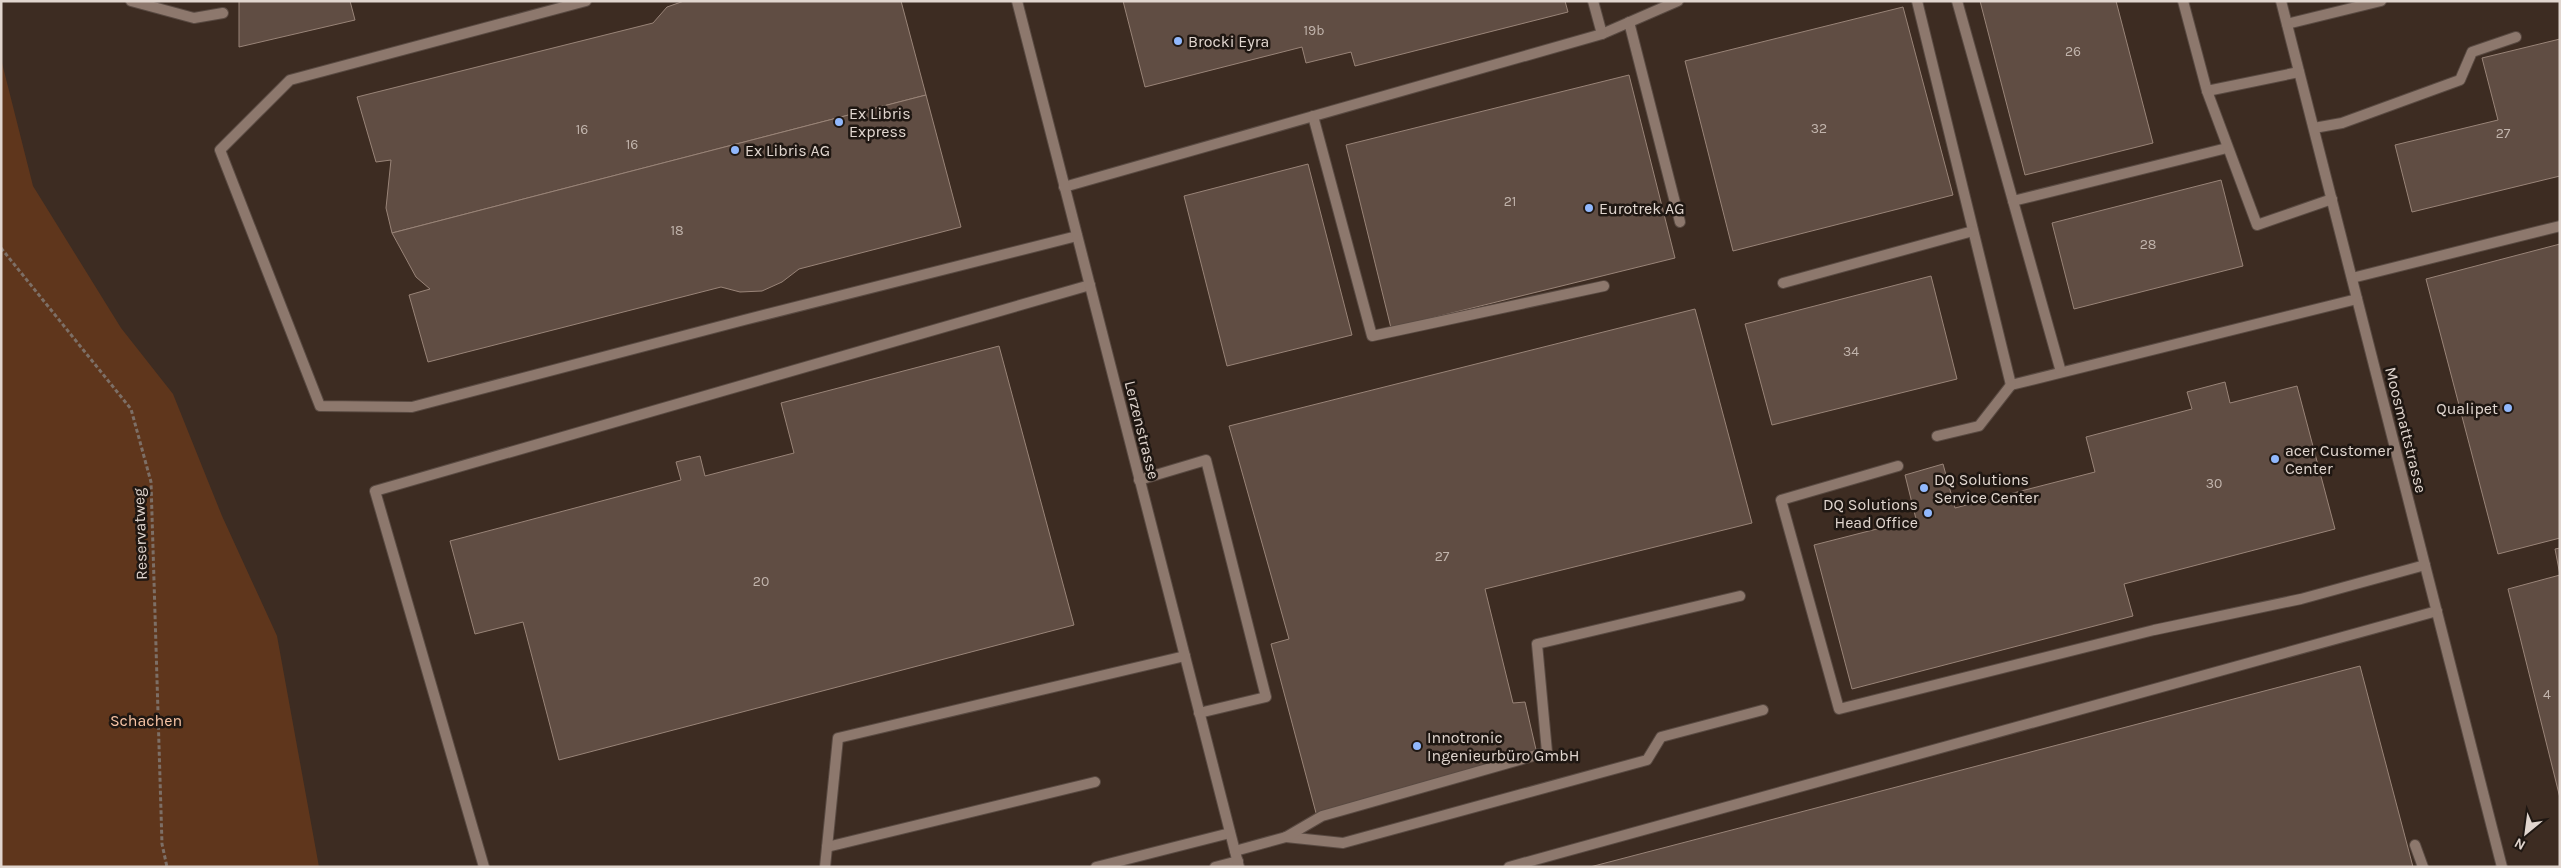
<svg xmlns="http://www.w3.org/2000/svg" width="2561" height="868" font-family="Karla,sans-serif">
  <style>
    .green { fill: #5f361c }
    .building { fill: #604d43; stroke: #998478 }
    .lines { fill: none; stroke-linecap: round; stroke-linejoin: round }
    .lane-casing { stroke: #594a42; stroke-width: 12 }
    .street-casing { stroke: #594a42; stroke-width: 12 }
    .path { stroke: #7d6f66; stroke-width: 3; stroke-dasharray: 4 2.5; stroke-linecap: butt }
    .lane { stroke: #8d786d; stroke-width: 10 }
    .street { stroke: #8d786d; stroke-width: 10 }
    .poi-dot { fill: #91b8fd; stroke: #1f1712; stroke-width: 2 }
    .labels { text-anchor: middle; dominant-baseline: central; stroke-width: 5; stroke-linejoin: round; paint-order: stroke }
    .number-label { font-size: 14px; fill: #c1b4ac }
    .poi-label { font-size: 16px; fill: #e1d6cf; stroke: #1f1712; text-anchor: start }
    .street-label { font-size: 16px; fill: #e1d6cf; stroke: #1f1712 }
    .park-label { font-size: 16px; fill: #f8c4a5; stroke: #1f1712 }
  </style>
  <rect width="100%" height="100%" fill="#3d2c22"/>
  <polygon class="green" points="1,59 33,186 121,328 173,394 222,516 277,636 319,867 1,867"/>
  <g class="building">
    <polygon points="239,1 350,1 355,20 239,47"/>
    <polygon points="684,1 901,1 926,95 392,233 386,208 391,160 376,162 357,97 653,23 667,7"/>
    <polygon points="1123,1 1565,1 1568,12 1355,66 1351,52 1306,63 1302,47 1145,87"/>
    <polygon points="1980,1 2116,1 2153,143 2025,175"/>
    <polygon points="1903,7 1953,195 1733,251 1685,61"/>
    <polygon points="2560,39 2560,176 2412,212 2395,145 2498,120 2482,58"/>
    <polygon points="1629,75 1675,258 1391,328 1346,145"/>
    <polygon points="926,95 961,227 799,269 782,282 762,291 740,292 721,287 428,362 409,295 430,289 416,277 392,233"/>
    <polygon points="1308,164 1352,335 1227,366 1184,196"/>
    <polygon points="2221,180 2243,266 2074,309 2052,223"/>
    <polygon points="2560,244 2560,538 2498,554 2426,279"/>
    <polygon points="1931,276 1957,379 1772,425 1745,324"/>
    <polygon points="1695,309 1752,523 1485,589 1513,703 1525,702 1537,754 1316,813 1271,644 1289,639 1229,426"/>
    <polygon points="999,346 1074,625 559,760 523,622 475,634 450,541 681,480 676,462 700,456 705,476 794,453 781,403"/>
    <polygon points="2225,382 2230,403 2297,386 2335,529 2124,584 2133,616 1852,689 1814,545 1916,519 1905,475 1943,464 1955,508 2095,472 2086,437 2192,409 2187,392"/>
    <polygon points="2560,548 2560,798 2508,589 2560,575 2555,549"/>
    <polygon points="2360,666 2413,867 1590,867"/>
  </g>
  <g class="lines">
    <g class="lane-casing">
      <g id="lane">
        <polyline points="131,1 194,18 223,13"/>
        <polyline points="586,1 290,80 220,150 320,406 412,407 744,320 1077,236"/>
        <polyline points="1917,1 2011,385 2357,299"/>
        <polyline points="1957,1 2013,201 2227,148"/>
        <polyline points="2183,1 2207,91 2299,72"/>
        <polyline points="1629,22 1680,222"/>
        <polyline points="2287,24 2381,1"/>
        <polyline points="1602,34 1678,1"/>
        <polyline points="2207,91 2257,225 2332,199"/>
        <polyline points="1313,116 1372,336 1604,286"/>
        <polyline points="2314,128 2342,123 2460,80 2472,52 2516,37"/>
        <polyline points="1064,187 1602,34 1593,1"/>
        <polyline points="2013,201 2061,372"/>
        <polyline points="2352,278 2560,226"/>
        <polyline points="1783,283 1973,231"/>
        <polyline points="1937,436 1979,426 2011,385"/>
        <polyline points="1898,466 1781,500 1839,709 2154,630 2301,599 2425,565"/>
        <polyline points="1139,480 1206,460 1266,697 1199,713"/>
        <polyline points="1286,837 1343,843 1647,760 1661,737 1763,710"/>
        <polyline points="2415,845 2423,867"/>
        <polyline points="827,847 1095,782"/>
        <polyline points="1235,851 1286,837 1322,816 1547,752 1537,644 1740,596"/>
        <polyline points="484,867 375,491 1090,285"/>
        <polyline points="825,867 838,738 1185,656"/>
        <polyline points="1096,867 1230,833"/>
        <polyline points="1215,867 1238,861"/>
        <polyline points="1509,867 2437,611"/>
      </g>
    </g>
    <g class="street-casing">
      <g id="street">
        <polyline points="1017,1 1239,867"/>
        <polyline points="2281,1 2502,867"/>
      </g>
    </g>
    <polyline class="path" points="1,248 131,409 151,482 162,844 167,867"/>
    <use href="#lane" class="lane"/>
    <use href="#street" class="street"/>
  </g>
  <g class="poi-dot">
    <circle cx="1178" cy="41" r="5"/>
    <circle cx="839" cy="122" r="5"/>
    <circle cx="735" cy="150" r="5"/>
    <circle cx="1589" cy="208" r="5"/>
    <circle cx="2508" cy="408" r="5"/>
    <circle cx="2275" cy="459" r="5"/>
    <circle cx="1924" cy="488" r="5"/>
    <circle cx="1928" cy="513" r="5"/>
    <circle cx="1417" cy="746" r="5"/>
  </g>
  <g class="labels">
    <g class="number-label">
      <text x="1314" y="30">19b</text>
      <text x="2073" y="51">26</text>
      <text x="1819" y="128">32</text>
      <text x="582" y="129">16</text>
      <text x="2503" y="133">27</text>
      <text x="632" y="144">16</text>
      <text x="1510" y="201">21</text>
      <text x="677" y="230">18</text>
      <text x="2148" y="244">28</text>
      <text x="1851" y="351">34</text>
      <text x="2214" y="483">30</text>
      <text x="1442" y="556">27</text>
      <text x="761" y="581">20</text>
      <text x="2547" y="694">4</text>
    </g>
    <g class="poi-label">
      <text x="1188" y="41">Brocki Eyra</text>
      <text x="849" y="113">Ex Libris<tspan x="849" dy="18">Express</tspan></text>
      <text x="745" y="150">Ex Libris AG</text>
      <text x="1599" y="208">Eurotrek AG</text>
      <text x="2498" y="408" text-anchor="end">Qualipet</text>
      <text x="2285" y="450">acer Customer<tspan x="2285" dy="18">Center</tspan></text>
      <text x="1934" y="479">DQ Solutions<tspan x="1934" dy="18">Service Center</tspan></text>
      <text x="1918" y="504" text-anchor="end">DQ Solutions<tspan x="1918" dy="18">Head Office</tspan></text>
      <text x="1427" y="737">Innotronic<tspan x="1427" dy="18">Ingenieurbüro GmbH</tspan></text>
    </g>
    <g class="street-label">
      <text transform="translate(1142 430) rotate(76)">Lerzenstrasse</text>
      <text transform="translate(2406 430) rotate(76)">Moosmattstrasse</text>
      <text transform="translate(140 534) rotate(-92)">Reservatweg</text>
    </g>
    <g class="park-label">
      <text x="146" y="720">Schachen</text>
    </g>
  </g>
  <rect width="2561" height="868" fill="none" stroke="#e1d6cf" stroke-width="5"/>
  <g transform="translate(2526 833) rotate(209)" stroke="#1f1712" stroke-width="4" paint-order="stroke">
  <path d="M0-4L9 19L0 12L-9 19Z" fill="#e1d6cf"/>
  <text y="-8" font-size="14" font-weight="bold" text-anchor="middle" fill="#e1d6cf">N</text>
  </g>
</svg>
